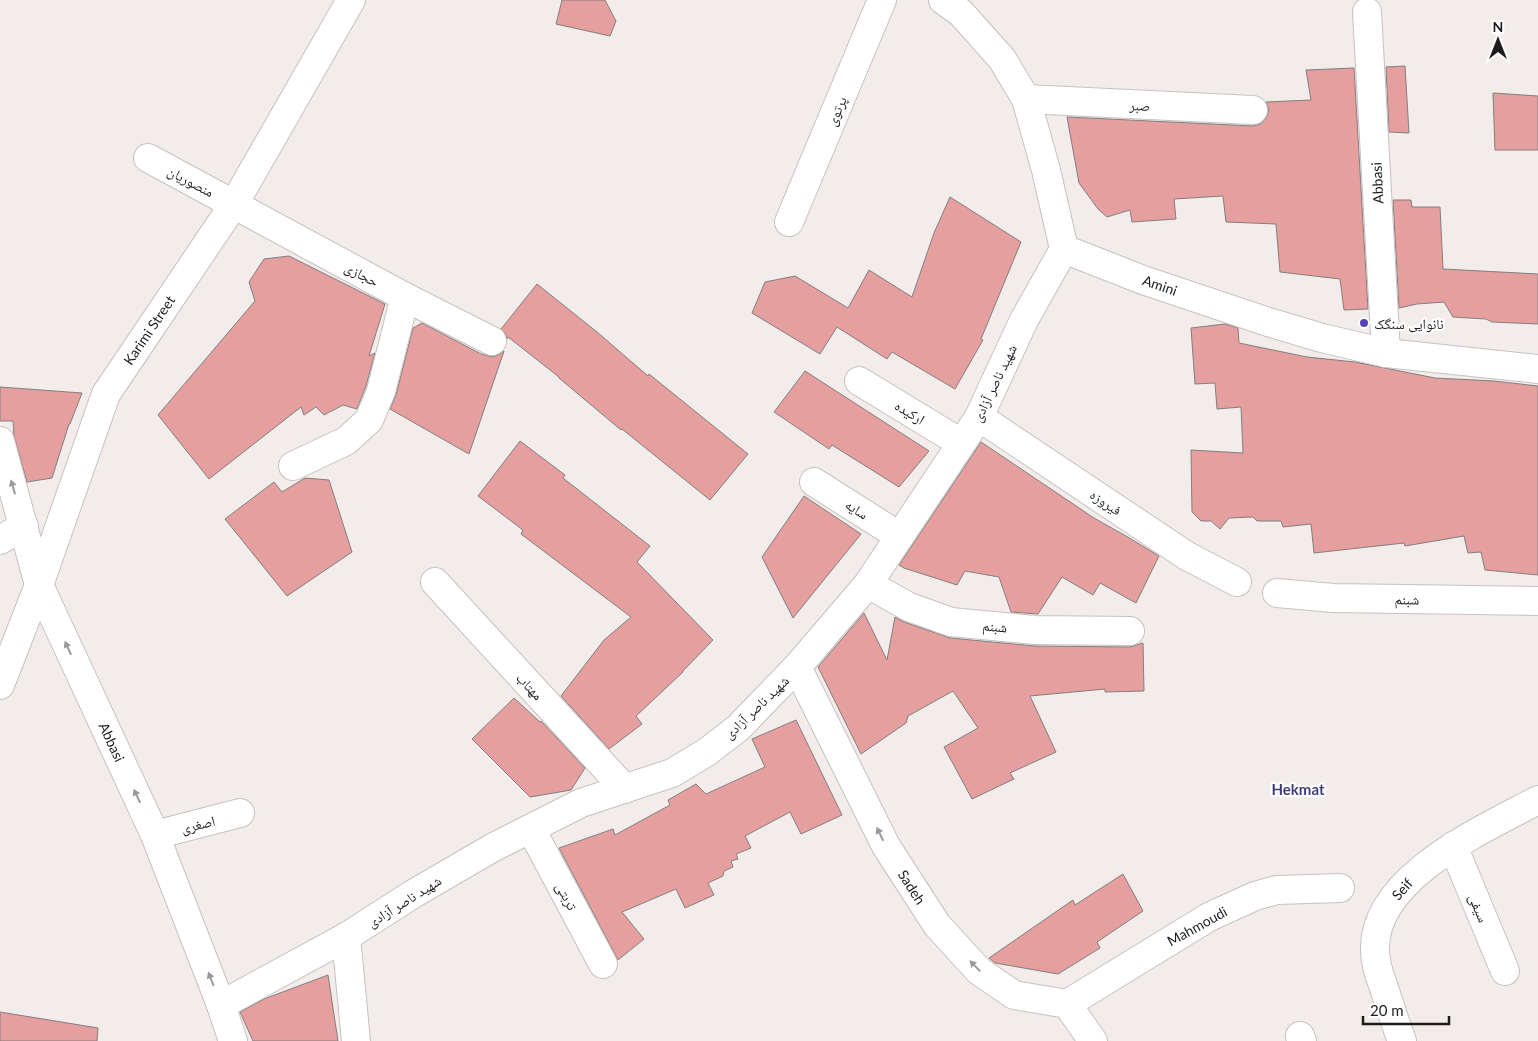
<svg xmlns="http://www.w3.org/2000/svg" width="1538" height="1041" font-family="Lato,'Noto Naskh Arabic',sans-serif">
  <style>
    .building { fill: #e59f9e; stroke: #847e7e }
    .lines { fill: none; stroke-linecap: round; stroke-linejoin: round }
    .minor-casing { stroke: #c7c2c0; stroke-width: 30 }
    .major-casing { stroke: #c7c2c0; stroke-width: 30 }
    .minor { stroke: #fff; stroke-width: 28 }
    .major { stroke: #fff; stroke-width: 28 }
    .oneway { fill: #9a9998 }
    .poi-dot { fill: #5542b9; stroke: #fff; stroke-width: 2 }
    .labels { text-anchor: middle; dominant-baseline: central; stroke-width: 4.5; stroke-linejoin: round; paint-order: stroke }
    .street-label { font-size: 14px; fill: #1e1c1b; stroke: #fff }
    .poi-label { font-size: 14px; fill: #1e1c1b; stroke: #fff; text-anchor: start }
    .neighbourhood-label { font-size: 15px; font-weight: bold; fill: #403c78; stroke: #fff }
  </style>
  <rect width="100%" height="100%" fill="#f2ecea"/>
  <g class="building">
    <polygon points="562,0 605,0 616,21 610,36 556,24"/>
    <polygon points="1405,66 1409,133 1389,132 1386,67"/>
    <polygon points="1354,68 1368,309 1344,310 1340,279 1280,272 1276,224 1226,222 1223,196 1174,199 1176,219 1132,222 1130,210 1107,217 1098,209 1079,183 1067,117 1253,126 1261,124 1266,118 1269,110 1266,102 1311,100 1306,70"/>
    <polygon points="1493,93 1538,96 1538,150 1495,150"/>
    <polygon points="950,197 1021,242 981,339 983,340 955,389 892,352 887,359 837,327 820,354 752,313 765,282 795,276 848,308 869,270 912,297 934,233"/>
    <polygon points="1393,200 1411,200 1412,207 1440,207 1443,269 1538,274 1538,324 1492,322 1486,319 1453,317 1444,302 1417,304 1399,308"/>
    <polygon points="289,256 385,304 369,356 375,353 366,386 357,409 343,405 324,415 316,407 304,415 301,407 209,479 158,415 255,301 249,282 264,259"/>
    <polygon points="537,284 597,332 648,376 649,374 748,454 710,500 622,429 621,430 559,378 559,377 508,337 507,339 505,333 501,329"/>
    <polygon points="422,323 481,354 493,357 500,354 504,351 469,454 390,409 396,395 413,328"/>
    <polygon points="1225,324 1238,328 1239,343 1307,357 1355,362 1435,378 1494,381 1538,386 1538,575 1485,570 1481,552 1468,553 1464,536 1405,546 1404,543 1314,553 1311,524 1283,527 1281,521 1257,521 1253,517 1229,518 1220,529 1211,521 1201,521 1192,512 1191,450 1243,453 1241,407 1217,409 1215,383 1195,384 1191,328"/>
    <polygon points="805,371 929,451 899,487 832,445 829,449 774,412"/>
    <polygon points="0,387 82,393 70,424 69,424 52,478 27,482 14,436 13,421 0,421"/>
    <polygon points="520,441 565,475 563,478 650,546 637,562 713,640 683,671 683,672 636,716 642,724 609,749 561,696 604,640 631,617 521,534 523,530 478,496"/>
    <polygon points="981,442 1094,518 1126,536 1159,556 1136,603 1100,583 1093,595 1062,577 1038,614 1011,612 999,577 965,571 957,585 904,568 899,565"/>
    <polygon points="305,478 329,480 352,552 287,596 225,519 274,482 282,492"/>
    <polygon points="804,496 861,534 793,618 762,557"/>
    <polygon points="864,613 887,660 895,617 904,622 950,638 1035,646 1130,647 1143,643 1144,691 1105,692 1105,689 1030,696 1056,752 1010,773 1014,779 972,799 944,747 978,728 953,691 908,716 906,723 861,754 818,667"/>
    <polygon points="514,698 540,722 541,721 585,768 571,790 530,797 472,739"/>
    <polygon points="796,720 842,815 801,834 790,812 745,836 751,848 736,854 738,859 731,861 733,867 724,871 723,876 708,883 714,895 685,908 676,889 622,912 644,939 618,960 559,848 613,829 615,835 670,805 668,800 696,784 706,794 765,767 752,739"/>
    <polygon points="1123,874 1143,911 1097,942 1100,948 1058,974 995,963 989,958 1073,900 1075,905"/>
    <polygon points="328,975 338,1041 253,1041 240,1012 264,999"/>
    <polygon points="0,1012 98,1028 97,1041 0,1041"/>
  </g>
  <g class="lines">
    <g class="minor-casing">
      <g id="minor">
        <polyline points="943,0 961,13 1002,59 1026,99 1046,170 1064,249 1143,280 1268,322 1322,338 1386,353 1538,369"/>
        <polyline points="1367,12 1386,353"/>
        <polyline points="1026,99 1253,110"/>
        <polyline points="148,158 405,297 492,341"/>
        <polyline points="789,222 882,0"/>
        <polyline points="859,381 961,443"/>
        <polyline points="979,417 1187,556 1237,582"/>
        <polyline points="0,441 39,585 155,835 221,1005 233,1041"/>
        <polyline points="293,466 346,441 369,420 381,391 405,297"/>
        <polyline points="814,482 899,536"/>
        <polyline points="0,540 24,526"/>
        <polyline points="435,582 625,789"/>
        <polyline points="868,584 909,607 951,622 1035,630 1130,631"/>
        <polyline points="1277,593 1333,598 1538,601"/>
        <polyline points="797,667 886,846 937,925 979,971 1014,995 1067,1004 1093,1041"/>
        <polyline points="531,829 603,964"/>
        <polyline points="155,835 240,813"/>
        <polyline points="1453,846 1505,971"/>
        <polyline points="346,937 356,1041"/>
        <polyline points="1067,1004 1209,917 1255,896 1277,890 1340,888"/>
        <polyline points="221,1005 346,937 413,894 492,848 581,803 672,773 707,752 738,728 797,667 868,584 979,417 1024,320 1064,249"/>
        <polyline points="1300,1036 1302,1041"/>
        <path d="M1402,1041C1396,1025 1391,1010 1386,994C1381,979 1375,966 1375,950C1373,877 1484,829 1538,800"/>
      </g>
    </g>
    <g class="major-casing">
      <polyline id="major" points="0,685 39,585 106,394 234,204 351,0"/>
    </g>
    <use href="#minor" class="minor"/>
    <use href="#major" class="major"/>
  </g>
  <defs><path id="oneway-solid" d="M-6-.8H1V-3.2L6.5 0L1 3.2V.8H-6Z" transform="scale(1.25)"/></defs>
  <g class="oneway">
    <use href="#oneway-solid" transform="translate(13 487) rotate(-106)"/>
    <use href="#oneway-solid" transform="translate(68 648) rotate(-115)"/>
    <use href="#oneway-solid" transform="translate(137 796) rotate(-115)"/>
    <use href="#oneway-solid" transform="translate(880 834) rotate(-116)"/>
    <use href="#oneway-solid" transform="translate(975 966) rotate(-134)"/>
    <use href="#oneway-solid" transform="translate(211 979) rotate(-111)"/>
  </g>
  <circle class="poi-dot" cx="1364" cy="323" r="5"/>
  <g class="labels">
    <g class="street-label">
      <text transform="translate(1140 105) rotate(3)">صبر</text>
      <text transform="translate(836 111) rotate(-67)">پرتوی</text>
      <text transform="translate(191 181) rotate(28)">منصوریان</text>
      <text transform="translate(1377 183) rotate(-93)">Abbasi</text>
      <text transform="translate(362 274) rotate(28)">حجازی</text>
      <text transform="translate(1160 285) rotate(19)">Amini</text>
      <text transform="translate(149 330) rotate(-56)">Karimi Street</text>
      <text transform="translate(994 383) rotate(-64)">شهید ناصر آزادی</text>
      <text transform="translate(910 412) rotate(31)">ارکیده</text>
      <text transform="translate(1106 502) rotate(34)">فیروزه</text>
      <text transform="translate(857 509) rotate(33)">سایه</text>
      <text transform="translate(1407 599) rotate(1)">شبنم</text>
      <text transform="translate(995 626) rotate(6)">شبنم</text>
      <text transform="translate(530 686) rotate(47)">مهتاب</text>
      <text transform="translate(756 707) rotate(-44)">شهید ناصر آزادی</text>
      <text transform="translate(112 742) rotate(65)">Abbasi</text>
      <text transform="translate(198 824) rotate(-14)">اصغری</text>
      <text transform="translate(912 887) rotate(57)">Sadeh</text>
      <text transform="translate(1402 889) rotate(-49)">Seif</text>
      <text transform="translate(567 896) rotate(62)">تربتی</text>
      <text transform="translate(404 901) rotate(-32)">شهید ناصر آزادی</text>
      <text transform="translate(1479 908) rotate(68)">سیفی</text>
      <text transform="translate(1197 926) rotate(-29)">Mahmoudi</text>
    </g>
    <g class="poi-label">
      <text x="1374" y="323">نانوایی سنگک</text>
    </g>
    <g class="neighbourhood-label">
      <text x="1298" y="789">Hekmat</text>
    </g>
  </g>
  <g transform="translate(1498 40)" stroke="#ffffff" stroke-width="4" paint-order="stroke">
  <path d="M0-4L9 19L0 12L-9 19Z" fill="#1e1c1b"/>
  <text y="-8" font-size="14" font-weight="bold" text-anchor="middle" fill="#1e1c1b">N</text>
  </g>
  <path d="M1363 1016v8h86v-8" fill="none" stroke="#1e1c1b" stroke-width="2.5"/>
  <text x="1370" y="1016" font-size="15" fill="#1e1c1b" stroke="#ffffff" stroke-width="4" paint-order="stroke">20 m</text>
</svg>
